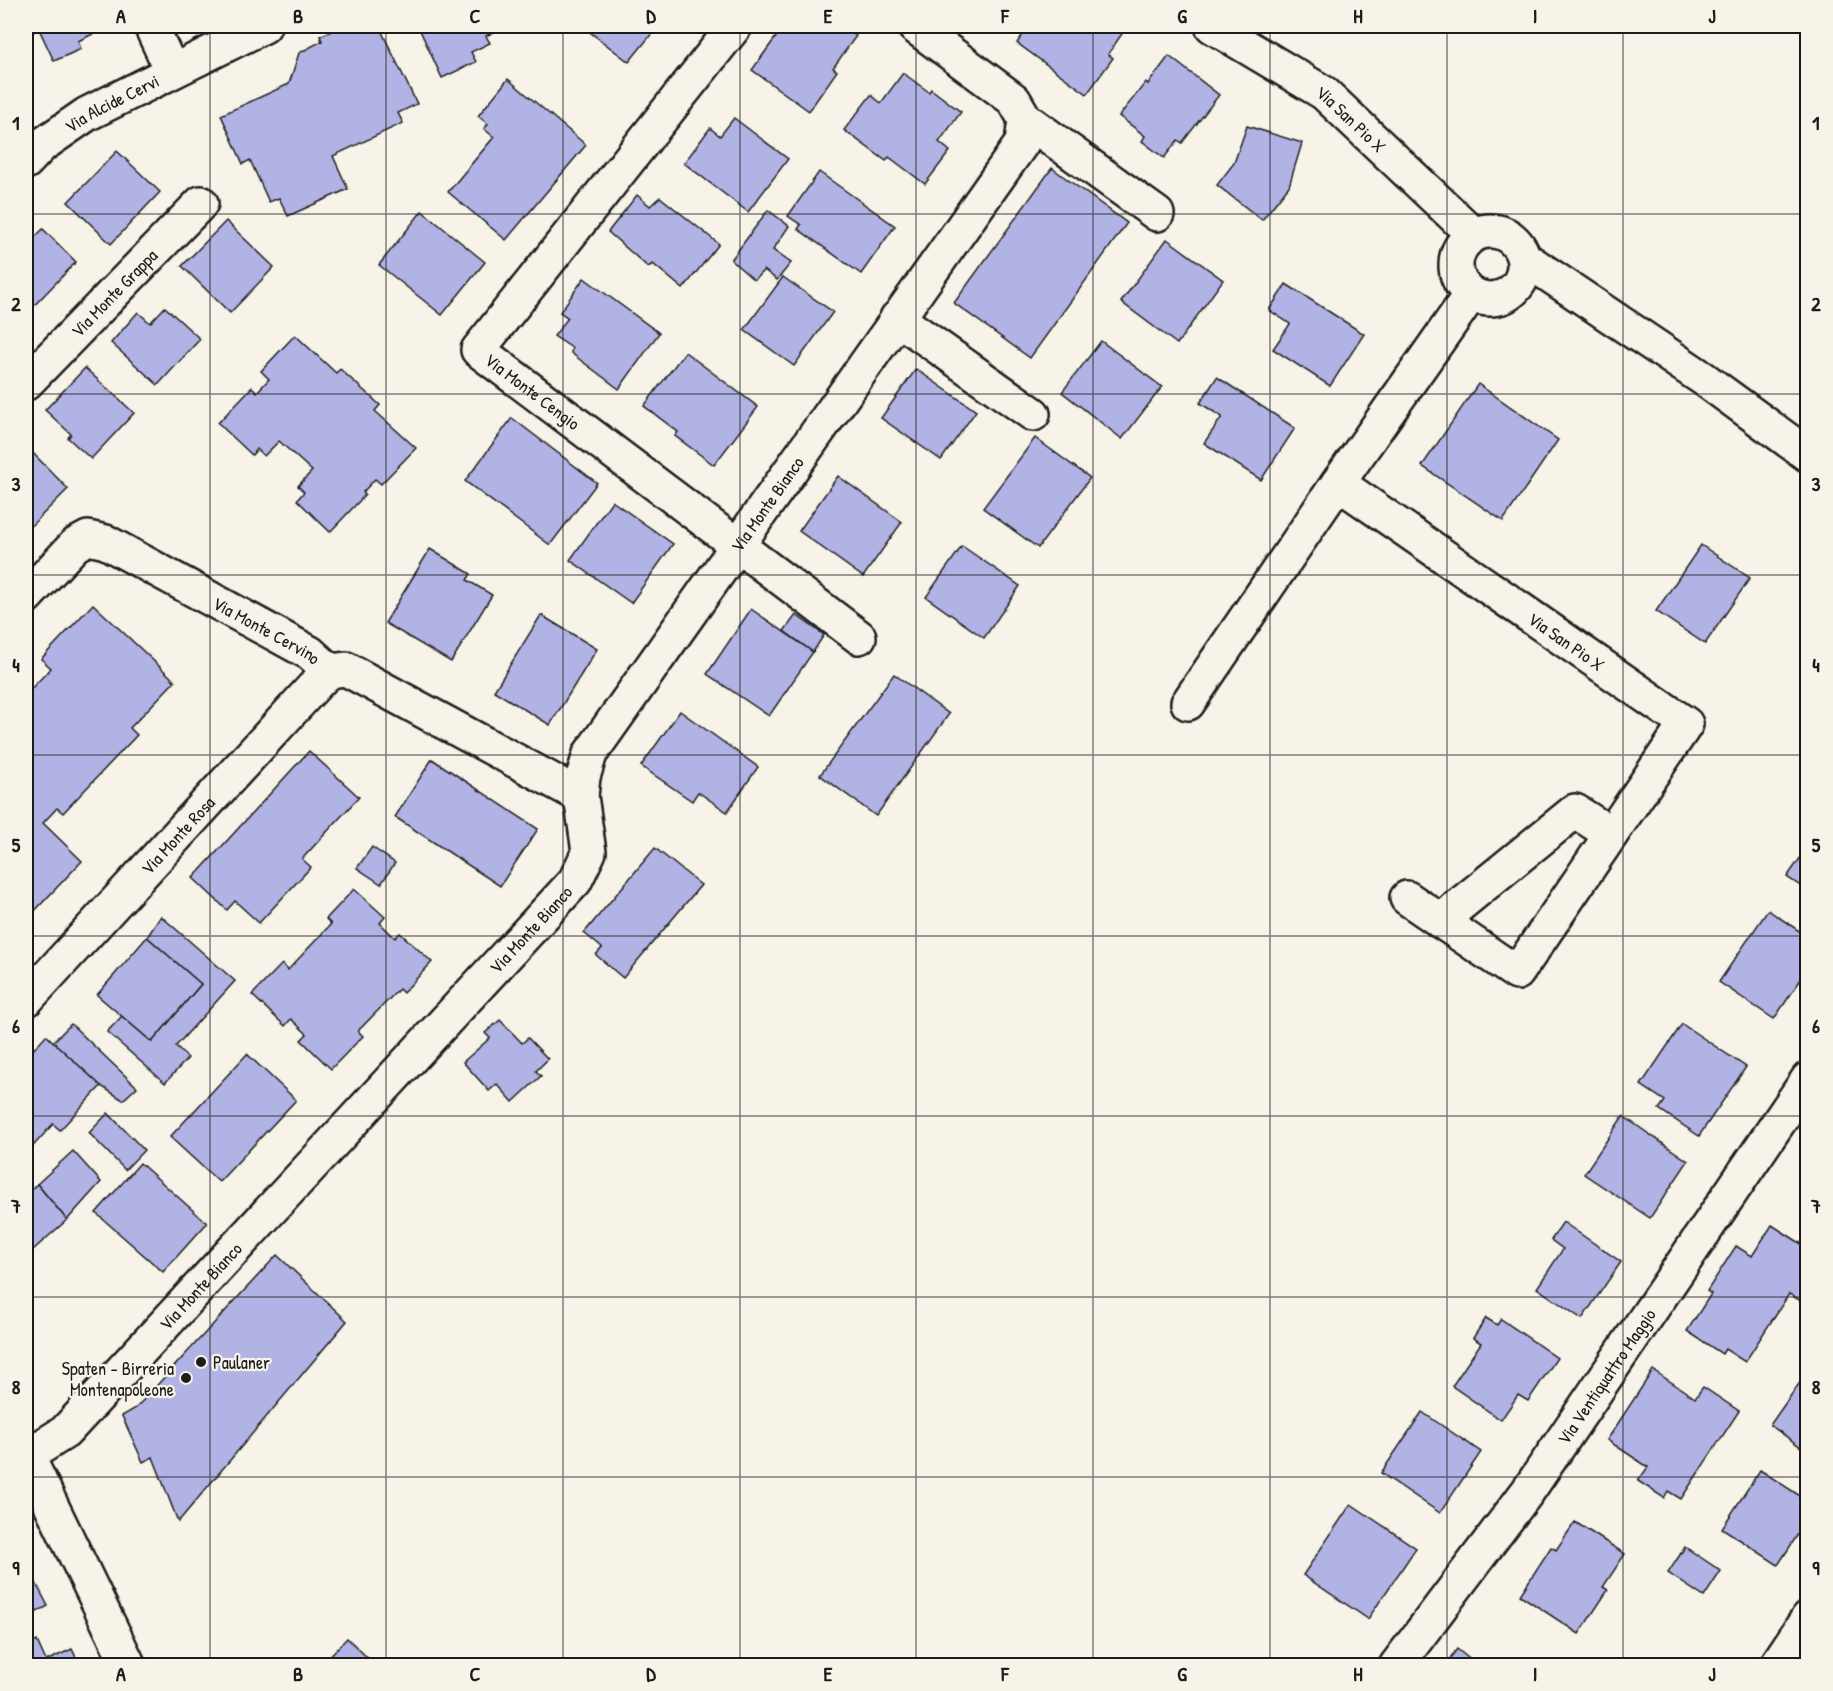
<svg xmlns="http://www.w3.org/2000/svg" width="1833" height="1691" font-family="'Patrick Hand',sans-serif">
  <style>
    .building { fill: #b0b3e4; stroke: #1c1c1c; stroke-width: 1.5 }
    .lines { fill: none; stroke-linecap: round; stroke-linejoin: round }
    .minor-casing { stroke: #1c1c1c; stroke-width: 38 }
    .major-casing { stroke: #1c1c1c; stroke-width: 38 }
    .minor { stroke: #f7f3e8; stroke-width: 33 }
    .major { stroke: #f7f3e8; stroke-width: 33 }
    .grid { fill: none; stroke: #1c1c1c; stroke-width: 1.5; stroke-opacity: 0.55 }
    .poi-dot { fill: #1c1c1c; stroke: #f7f3e8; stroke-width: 2 }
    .labels { text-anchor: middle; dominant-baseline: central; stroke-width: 4.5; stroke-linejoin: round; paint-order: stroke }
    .street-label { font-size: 18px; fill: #1c1c1c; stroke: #f7f3e8 }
    .poi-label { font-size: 18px; fill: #1c1c1c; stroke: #f7f3e8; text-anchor: start }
    .neatline { fill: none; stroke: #1c1c1c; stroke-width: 2 }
    .grid-label { font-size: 20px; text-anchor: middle; font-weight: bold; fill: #1c1c1c }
  </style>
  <rect width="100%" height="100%" fill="#f7f3e8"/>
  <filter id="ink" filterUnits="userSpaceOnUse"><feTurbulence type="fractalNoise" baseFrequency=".0167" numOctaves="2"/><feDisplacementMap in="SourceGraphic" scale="12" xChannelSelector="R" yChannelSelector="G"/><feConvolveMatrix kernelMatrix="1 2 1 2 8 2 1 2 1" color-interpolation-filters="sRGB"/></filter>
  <g filter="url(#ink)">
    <g class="building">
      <polygon points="30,26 102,26 104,29 78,41 81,49 54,61 39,29 33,32"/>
      <polygon points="342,26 379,26 417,104 398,113 403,123 333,156 348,189 288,216 279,198 269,202 250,160 243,164 221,115 289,84 299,53 322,41 320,36"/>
      <polygon points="418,26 505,26 486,36 490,43 471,52 476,62 442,78"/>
      <polygon points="582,26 658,26 629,62"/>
      <polygon points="784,26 842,26 856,36 833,68 837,71 809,111 752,70"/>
      <polygon points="1029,26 1123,26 1126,28 1108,54 1113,58 1087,94 1017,43"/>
      <polygon points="1169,56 1219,95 1182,143 1178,140 1164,158 1142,141 1145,136 1119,116 1146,82 1148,84"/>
      <polygon points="903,73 929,92 931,89 961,112 939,142 950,151 925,184 889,157 886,161 844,130 871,95 881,103"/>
      <polygon points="508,79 586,145 506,240 448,192 494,137 484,129 488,124 478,116"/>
      <polygon points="734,118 788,159 748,212 684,163 710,128 720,136"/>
      <polygon points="1247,126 1302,143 1289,186 1262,220 1217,185 1234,163"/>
      <polygon points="117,151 160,192 111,244 68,202"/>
      <polygon points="1052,168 1127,223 1030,358 954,303"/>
      <polygon points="819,172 895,226 861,274 798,229 801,225 788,216"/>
      <polygon points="637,195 650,206 660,197 719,244 683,289 653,264 648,267 608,232"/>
      <polygon points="768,210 789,226 773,250 791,263 777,280 764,270 754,280 731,260"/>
      <polygon points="422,211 485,262 442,315 379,265"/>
      <polygon points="226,221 274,267 230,313 182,266"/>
      <polygon points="43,229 76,262 26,314 26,246"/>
      <polygon points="1167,239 1223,280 1177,344 1121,302"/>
      <polygon points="783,277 833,312 794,366 744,330"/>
      <polygon points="584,278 659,333 619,389 571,353 572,348 554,336 568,318 560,312"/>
      <polygon points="1286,284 1364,334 1330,386 1273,349 1290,324 1269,310"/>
      <polygon points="165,307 200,339 158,385 111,343 138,312 150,323"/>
      <polygon points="295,335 336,373 340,369 380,405 375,411 416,448 381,484 375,479 363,492 365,495 330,532 297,500 304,492 298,486 312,471 279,441 264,456 257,449 252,455 218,423 252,387 257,392 269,379 261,371"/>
      <polygon points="1101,341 1162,387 1122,439 1062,392"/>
      <polygon points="685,352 758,407 714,465 675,436 678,432 644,406"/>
      <polygon points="85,368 134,413 91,459 68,438 71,434 45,410"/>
      <polygon points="916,369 976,411 941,460 881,418"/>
      <polygon points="1217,377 1295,428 1261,480 1204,443 1222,417 1200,403"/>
      <polygon points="1478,384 1558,440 1503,521 1422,466"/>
      <polygon points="512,418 597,483 550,545 465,481"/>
      <polygon points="1035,438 1090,478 1038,548 983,508"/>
      <polygon points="26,446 68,489 26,531"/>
      <polygon points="838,476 902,522 863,577 799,531"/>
      <polygon points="612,501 673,544 631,603 570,560"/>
      <polygon points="1701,545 1750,578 1705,644 1656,611"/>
      <polygon points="962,546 1020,586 984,638 926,597"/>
      <polygon points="430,549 471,574 467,580 492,595 451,662 385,623"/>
      <polygon points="93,604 175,681 130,728 137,735 63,813 57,808 43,823 82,861 26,920 26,694 51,668 41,659"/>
      <polygon points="751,609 813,652 769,716 707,674"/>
      <polygon points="541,615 597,649 550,725 494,691"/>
      <polygon points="796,615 824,635 813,652 784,631"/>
      <polygon points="894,674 949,714 876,816 820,775"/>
      <polygon points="680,711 758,767 727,812 698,792 692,801 641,766"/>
      <polygon points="309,751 359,797 302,859 311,867 259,923 235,901 227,910 193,878"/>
      <polygon points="432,759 538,829 500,886 395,817"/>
      <polygon points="372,847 395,863 381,884 357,868"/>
      <polygon points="1808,847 1808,891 1787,877"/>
      <polygon points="655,848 701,885 623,978 596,955 602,948 584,933"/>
      <polygon points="354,889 385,917 380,923 395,938 400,933 432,962 403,993 399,989 358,1031 363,1036 331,1069 301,1040 307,1034 291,1019 285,1026 252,995 282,964 288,970 331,924 326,919"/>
      <polygon points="1768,910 1808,937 1808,969 1774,1019 1719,982"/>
      <polygon points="161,916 235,981 176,1046 188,1058 165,1083 107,1032 122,1016 152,1042 201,984 147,937"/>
      <polygon points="147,937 201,984 152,1042 97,995"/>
      <polygon points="500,1020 522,1043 528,1038 548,1059 536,1071 541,1076 513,1102 497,1084 489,1091 463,1062 490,1038 485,1033"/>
      <polygon points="71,1024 137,1087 123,1100 101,1086 53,1042"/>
      <polygon points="1682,1024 1746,1067 1699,1136 1659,1109 1665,1101 1641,1085"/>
      <polygon points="46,1035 101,1086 60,1130 53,1124 26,1154 26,1058"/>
      <polygon points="247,1054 296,1100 219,1182 170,1137"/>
      <polygon points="108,1113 144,1150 125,1170 89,1133"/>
      <polygon points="1623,1116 1688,1161 1650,1218 1584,1174"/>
      <polygon points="73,1151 101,1182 67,1220 37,1184"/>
      <polygon points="140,1163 207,1223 163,1272 96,1213"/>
      <polygon points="37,1184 67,1220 26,1256 26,1194"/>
      <polygon points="1563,1222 1621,1262 1582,1319 1537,1288 1563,1249 1551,1240"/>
      <polygon points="1772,1225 1808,1248 1808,1295 1803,1302 1789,1294 1745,1362 1725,1349 1722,1354 1687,1331 1711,1294 1707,1291 1736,1246 1752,1256"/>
      <polygon points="277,1255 347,1321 178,1522 153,1457 143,1462 122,1416 136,1408"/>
      <polygon points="1486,1318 1497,1325 1501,1319 1557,1358 1528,1401 1518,1395 1501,1420 1452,1386 1481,1343 1473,1338"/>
      <polygon points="1653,1370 1695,1398 1703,1387 1739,1411 1681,1499 1668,1491 1664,1498 1638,1481 1648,1467 1607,1440"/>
      <polygon points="1808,1371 1808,1452 1770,1425"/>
      <polygon points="1422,1412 1481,1452 1440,1513 1381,1473"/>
      <polygon points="1760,1470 1808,1501 1808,1519 1778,1565 1722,1528"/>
      <polygon points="1351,1504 1416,1548 1368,1619 1303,1575"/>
      <polygon points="1575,1522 1625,1554 1603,1587 1608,1590 1579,1634 1520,1595 1551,1547 1556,1550"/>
      <polygon points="1685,1547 1721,1571 1704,1597 1668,1573"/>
      <polygon points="26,1564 48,1606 26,1618"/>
      <polygon points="347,1638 376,1666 320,1666"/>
      <polygon points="37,1641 46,1661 72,1649 80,1666 26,1666 26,1647"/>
      <polygon points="1457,1649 1478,1666 1444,1666"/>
    </g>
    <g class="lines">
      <g class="minor-casing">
        <g id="minor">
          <polyline points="151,26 172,71"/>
          <path id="s1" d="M735,26L478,350L859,637"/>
          <path id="s2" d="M1212,26L1324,93L1473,234"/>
          <polyline points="1025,119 1157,214"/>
          <path id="s3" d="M26,162L42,145L87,114L264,26"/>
          <circle cx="1490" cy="265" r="34"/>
          <polyline points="1524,258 1704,379 1808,455"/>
          <polyline points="897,318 1033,414"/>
          <path id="s4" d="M26,383L201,203"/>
          <path id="s5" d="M1338,483L1686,724L1517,973L1407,898"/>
          <path id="s6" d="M26,597L75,545L88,538L106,542L310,653L330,671L346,669L581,796"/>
          <polyline points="1188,703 1338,483 1471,294"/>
          <polyline points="1440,921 1575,811 1611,834"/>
          <path id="s7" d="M26,1000L319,681L330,671"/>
          <path id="s8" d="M27,1456L65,1432L575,881L589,852L581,796L583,777L590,754L1022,143L1025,119L1014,100L914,26"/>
          <path id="s9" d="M1396,1666L1528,1491L1808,1079"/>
          <polyline points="1776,1666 1808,1618"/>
        </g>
      </g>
      <g class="major-casing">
        <polyline id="major" points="26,1453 129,1666"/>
      </g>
      <use href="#minor" class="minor"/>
      <use href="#major" class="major"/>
    </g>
  </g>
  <path class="grid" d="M210,26V1666M386,26V1666M563,26V1666M740,26V1666M916,26V1666M1093,26V1666M1270,26V1666M1447,26V1666M1623,26V1666M26,214H1808M26,394H1808M26,575H1808M26,755H1808M26,936H1808M26,1116H1808M26,1297H1808M26,1477H1808"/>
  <g class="poi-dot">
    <circle cx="201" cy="1362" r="6"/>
    <circle cx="186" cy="1378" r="6"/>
  </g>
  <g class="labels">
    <g class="street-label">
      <text stroke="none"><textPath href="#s3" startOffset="105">Via Alcide Cervi</textPath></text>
      <text stroke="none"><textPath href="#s2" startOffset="168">Via San Pio X</textPath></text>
      <text stroke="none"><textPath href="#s4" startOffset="126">Via Monte Grappa</textPath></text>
      <text stroke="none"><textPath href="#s1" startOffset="482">Via Monte Cengio</textPath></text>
      <text stroke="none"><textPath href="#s8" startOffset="1234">Via Monte Bianco</textPath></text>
      <text stroke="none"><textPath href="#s6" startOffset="288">Via Monte Cervino</textPath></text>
      <text stroke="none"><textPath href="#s5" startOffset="278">Via San Pio X</textPath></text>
      <text stroke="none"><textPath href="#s7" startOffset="224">Via Monte Rosa</textPath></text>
      <text stroke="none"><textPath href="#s8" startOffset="730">Via Monte Bianco</textPath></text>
      <text stroke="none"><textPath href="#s8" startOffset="244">Via Monte Bianco</textPath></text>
      <text stroke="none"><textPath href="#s9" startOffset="358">Via Ventiquattro Maggio</textPath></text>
    </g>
    <g class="poi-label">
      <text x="213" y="1362">Paulaner</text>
      <text x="174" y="1368" text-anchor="end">Spaten - Birreria<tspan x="174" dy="21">Montenapoleone</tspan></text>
    </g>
  </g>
  <rect width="1833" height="1691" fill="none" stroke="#f7f3e8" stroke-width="66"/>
  <rect x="33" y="33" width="1767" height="1625" class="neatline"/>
  <g class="grid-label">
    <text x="121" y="23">A</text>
    <text x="298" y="23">B</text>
    <text x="475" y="23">C</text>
    <text x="651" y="23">D</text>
    <text x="828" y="23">E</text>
    <text x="1005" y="23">F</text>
    <text x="1182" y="23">G</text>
    <text x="1358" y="23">H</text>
    <text x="1535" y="23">I</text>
    <text x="1712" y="23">J</text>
    <text x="16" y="130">1</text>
    <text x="1816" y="130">1</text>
    <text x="16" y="311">2</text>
    <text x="1816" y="311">2</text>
    <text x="16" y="491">3</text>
    <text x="1816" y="491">3</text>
    <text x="16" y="672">4</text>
    <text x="1816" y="672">4</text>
    <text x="16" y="852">5</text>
    <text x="1816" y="852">5</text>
    <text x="16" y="1033">6</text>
    <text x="1816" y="1033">6</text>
    <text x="16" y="1213">7</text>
    <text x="1816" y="1213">7</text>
    <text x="16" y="1394">8</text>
    <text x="1816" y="1394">8</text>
    <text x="16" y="1575">9</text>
    <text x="1816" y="1575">9</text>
    <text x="121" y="1681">A</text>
    <text x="298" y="1681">B</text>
    <text x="475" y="1681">C</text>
    <text x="651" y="1681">D</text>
    <text x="828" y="1681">E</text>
    <text x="1005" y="1681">F</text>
    <text x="1182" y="1681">G</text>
    <text x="1358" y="1681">H</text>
    <text x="1535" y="1681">I</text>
    <text x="1712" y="1681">J</text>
  </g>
</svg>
